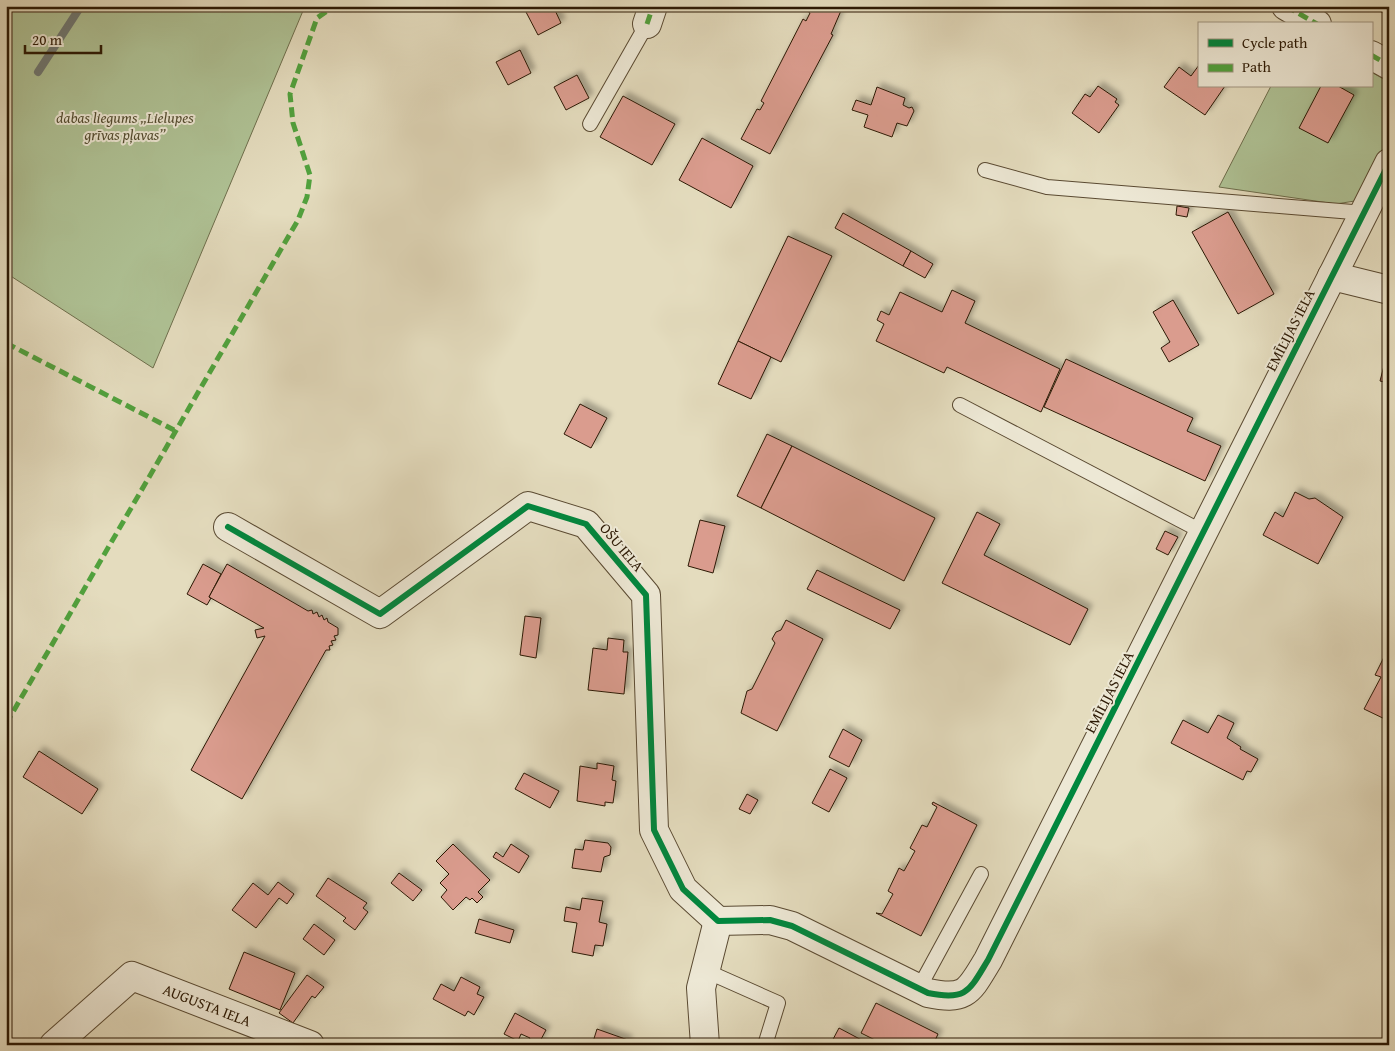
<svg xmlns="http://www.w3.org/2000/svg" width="1395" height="1051" font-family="'Gentium Book Plus',serif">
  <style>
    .green { fill: #afc295; stroke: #6e6e4c }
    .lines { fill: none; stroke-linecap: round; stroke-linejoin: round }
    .stream { stroke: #6f7873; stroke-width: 8 }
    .building { fill: #da9c8e; stroke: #2c1904; filter: url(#shadow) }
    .lane-casing { stroke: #5a4a32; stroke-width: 16 }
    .street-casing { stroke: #5a4a32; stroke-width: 30 }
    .lane { stroke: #ede8d5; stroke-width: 14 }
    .street { stroke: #ede8d5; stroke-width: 28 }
    .quiet { stroke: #51a13d; stroke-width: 5; stroke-dasharray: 10 5; stroke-linecap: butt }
    .cycleway-casing { stroke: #ede8d5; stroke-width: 9 }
    .cycleway { stroke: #00873e; stroke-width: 6 }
    .labels { text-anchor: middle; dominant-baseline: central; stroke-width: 4; stroke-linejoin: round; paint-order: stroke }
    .park-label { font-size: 15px; font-style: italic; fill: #534c30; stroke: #ede8d5 }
    .street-label { font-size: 15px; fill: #2c1904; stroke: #ede8d5 }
  </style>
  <defs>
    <filter id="shadow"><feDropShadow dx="4.5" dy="-4.5" stdDeviation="2.5" flood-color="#0004"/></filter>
  </defs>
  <rect width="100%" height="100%" fill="#e4dcbe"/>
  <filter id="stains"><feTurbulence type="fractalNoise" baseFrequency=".004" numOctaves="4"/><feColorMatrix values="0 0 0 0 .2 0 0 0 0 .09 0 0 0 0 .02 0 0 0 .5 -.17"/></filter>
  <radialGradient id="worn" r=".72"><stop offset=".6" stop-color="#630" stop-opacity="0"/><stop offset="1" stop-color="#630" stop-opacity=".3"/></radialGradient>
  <g class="green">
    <polygon points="6,6 305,6 153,368 6,273"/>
    <polygon points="1371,72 1389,82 1389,141 1361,200 1336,204 1219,187 1271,86 1371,86"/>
  </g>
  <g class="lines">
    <polyline class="stream" points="38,72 81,6"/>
  </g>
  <g class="building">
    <polygon points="536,6 553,6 561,23 538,35 526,12"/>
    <polygon points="801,6 843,6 831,34 833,35 770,154 741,139 757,109 760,110 764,103 761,101 803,19 806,21 810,13"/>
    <polygon points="1370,6 1389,6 1389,16"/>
    <polygon points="520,50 531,73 508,85 496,62"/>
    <polygon points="1199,65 1199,86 1225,86 1205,115 1164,87 1179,67 1191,76"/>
    <polygon points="577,75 589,98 566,110 554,87"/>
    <polygon points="1098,86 1117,99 1115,102 1119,105 1099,133 1072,113 1085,94 1090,97"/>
    <polygon points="1321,86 1338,86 1354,95 1328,143 1299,128"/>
    <polygon points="877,87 905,98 903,105 909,108 912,107 914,111 907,126 897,123 892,137 864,127 868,115 852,110 856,100 871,105"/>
    <polygon points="623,96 675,124 652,165 600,137"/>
    <polygon points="702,138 753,166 731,208 679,180"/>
    <polygon points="1177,206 1189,208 1187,217 1176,215"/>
    <polygon points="1228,212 1274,294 1238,314 1192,232"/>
    <polygon points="843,213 911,251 903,266 835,228"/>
    <polygon points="788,236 832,256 781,362 738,341"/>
    <polygon points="911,251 933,264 925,278 903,266"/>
    <polygon points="952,290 975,301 965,323 1060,369 1041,412 947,367 944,373 876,341 884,324 877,320 881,311 889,315 900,292 942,312"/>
    <polygon points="1173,300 1199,345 1169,362 1161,348 1170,342 1153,312"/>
    <polygon points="738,341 771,357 751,399 718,384"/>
    <polygon points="1389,348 1389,383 1380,381 1387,354 1384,354 1385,349"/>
    <polygon points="1066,359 1193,418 1187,431 1221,446 1205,481 1044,407"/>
    <polygon points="580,404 607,418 591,448 564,434"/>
    <polygon points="767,434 792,446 761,508 737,496"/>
    <polygon points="792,446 935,518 904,581 761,508"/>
    <polygon points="1295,492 1309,499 1315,498 1343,517 1318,564 1263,535 1275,512 1283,517"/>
    <polygon points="977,512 1000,524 984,555 1088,609 1070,645 942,583"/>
    <polygon points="700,520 725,526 713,573 688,566"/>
    <polygon points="1165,531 1178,537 1168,555 1156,549"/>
    <polygon points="203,564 221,574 209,597 211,598 207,605 187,594"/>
    <polygon points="227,564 308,611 312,610 313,614 317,612 319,617 322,615 324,620 327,618 328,622 338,628 338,635 334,636 336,640 331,641 333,645 329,646 330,650 326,650 242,799 191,770 265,636 257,638 255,630 264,628 209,597"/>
    <polygon points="817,570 900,610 890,629 807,589"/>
    <polygon points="525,616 541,618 536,658 520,655"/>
    <polygon points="786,620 823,639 777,731 741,713 747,691 752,689 775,643 772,639 776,632 781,630"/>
    <polygon points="608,638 624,640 623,652 628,652 624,694 588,690 593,648 607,650"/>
    <polygon points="1386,653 1389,654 1389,721 1364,709 1381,677 1375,675"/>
    <polygon points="1218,715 1234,723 1227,738 1241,747 1240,749 1258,759 1251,772 1247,771 1243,780 1171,743 1183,720 1208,733"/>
    <polygon points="843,729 862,740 849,767 829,757"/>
    <polygon points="39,751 98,789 82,814 23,777"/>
    <polygon points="597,763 614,766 612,780 616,781 613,803 605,802 605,806 577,801 580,766 597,769"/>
    <polygon points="830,769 847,778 829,812 812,803"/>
    <polygon points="524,773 559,791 550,808 515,789"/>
    <polygon points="747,794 758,800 750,814 739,809"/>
    <polygon points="933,802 977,825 921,936 876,913 882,914 893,894 888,891 899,868 904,871 915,851 910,848 922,825 927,827 937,807 932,804"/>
    <polygon points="585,840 608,843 611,847 610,855 604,857 601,872 572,868 575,849 583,850"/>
    <polygon points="453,844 490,880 478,892 483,897 477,903 472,898 470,900 466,897 453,910 441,897 447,890 440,883 449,874 436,861"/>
    <polygon points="511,844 529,856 519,873 493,857 496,852 503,857"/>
    <polygon points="399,873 422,890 413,901 391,883"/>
    <polygon points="328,878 367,903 363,908 368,912 355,930 343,921 346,918 316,896"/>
    <polygon points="278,882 294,894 287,904 279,898 256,928 232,910 253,883 268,895"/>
    <polygon points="582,898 603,901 599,922 607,924 603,946 595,945 593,956 572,952 577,923 564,921 566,907 580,910"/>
    <polygon points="479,919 514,930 510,943 475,933"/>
    <polygon points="314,924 335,940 324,955 303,939"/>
    <polygon points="244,952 295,973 280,1010 229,989"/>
    <polygon points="307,975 324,987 315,998 312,996 293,1023 279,1013"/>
    <polygon points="461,977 480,987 477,994 484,997 474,1015 468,1011 465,1016 433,999 441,984 454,991"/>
    <polygon points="876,1003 938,1034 933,1045 885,1045 861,1033"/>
    <polygon points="515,1013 546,1030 538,1045 524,1043 527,1044 530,1038 521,1034 518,1041 504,1034"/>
    <polygon points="839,1028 871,1045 830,1045"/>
    <polygon points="597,1029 628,1040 626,1045 592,1045"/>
  </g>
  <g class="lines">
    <g class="lane-casing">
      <g id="lane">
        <polyline points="590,124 647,24"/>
        <polyline points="985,170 1047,187 1365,213"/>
        <polyline points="960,405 1203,532"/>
        <polyline points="706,971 778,1003 765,1045"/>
        <polyline points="919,988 981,874"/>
      </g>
    </g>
    <g class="street-casing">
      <g id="street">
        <polyline points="1286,6 1317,24"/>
        <polyline points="647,24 653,6"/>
        <polyline points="1371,55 1389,65"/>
        <polyline points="1332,276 1389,290"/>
        <polyline points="228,527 380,614 528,506 586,524 646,595 654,830 683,889 718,921"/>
        <path d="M718,921L770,920L792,926L928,993C967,1001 969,991 988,960L1389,163"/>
        <polyline points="54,1045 132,976 310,1045"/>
        <polyline points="705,1045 701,988 718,921"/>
      </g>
    </g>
    <use href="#lane" class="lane"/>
    <use href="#street" class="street"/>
    <g class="quiet">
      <polyline points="1286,6 1317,24"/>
      <polyline points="647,24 653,6"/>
      <polyline points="1371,55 1389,65"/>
      <polyline points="6,343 174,430"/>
      <polyline points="6,724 298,220 307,197 310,175 293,123 290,94 317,18 334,6"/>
    </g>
    <g class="cycleway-casing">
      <path id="cycleway" d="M228,527L380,614L528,506L586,524L646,595L654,830L683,889L718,921L770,920L792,926L928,993C967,1001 969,991 988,960L1389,163"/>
    </g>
    <use href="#cycleway" class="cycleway"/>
  </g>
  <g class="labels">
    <g class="park-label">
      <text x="125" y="117">dabas liegums „Lielupes<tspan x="125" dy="17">grīvas pļavas”</tspan></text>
    </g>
    <g class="street-label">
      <text transform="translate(1290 330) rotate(-63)">EMĪLIJAS IELA</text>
      <text transform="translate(622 547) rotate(50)">OŠU IELA</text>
      <text transform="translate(1109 692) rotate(-63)">EMĪLIJAS IELA</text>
      <text transform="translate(207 1005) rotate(21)">AUGUSTA IELA</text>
    </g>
  </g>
  <rect width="1395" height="1051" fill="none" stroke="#e4dcbe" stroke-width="25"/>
  <rect x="8" y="8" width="1380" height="1036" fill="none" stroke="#2c1904" stroke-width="2.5"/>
  <rect x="12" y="12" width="1370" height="1026" fill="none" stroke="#2c1904"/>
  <rect x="1198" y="22" width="175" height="65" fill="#ede8d5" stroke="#a09581"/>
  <rect x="1208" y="39" width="25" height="8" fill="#00873e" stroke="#a09581"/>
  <text x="1242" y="48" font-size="15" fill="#2c1904">Cycle path</text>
  <rect x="1208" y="64" width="25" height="8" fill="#51a13d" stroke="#a09581"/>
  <text x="1242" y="72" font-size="15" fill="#2c1904">Path</text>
  <path d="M25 45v8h76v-8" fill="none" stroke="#2c1904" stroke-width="2.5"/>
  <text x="32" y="45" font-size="15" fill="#2c1904" stroke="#ede8d5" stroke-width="4" paint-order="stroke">20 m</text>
  <rect width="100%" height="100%" filter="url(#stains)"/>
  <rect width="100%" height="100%" fill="url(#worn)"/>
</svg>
